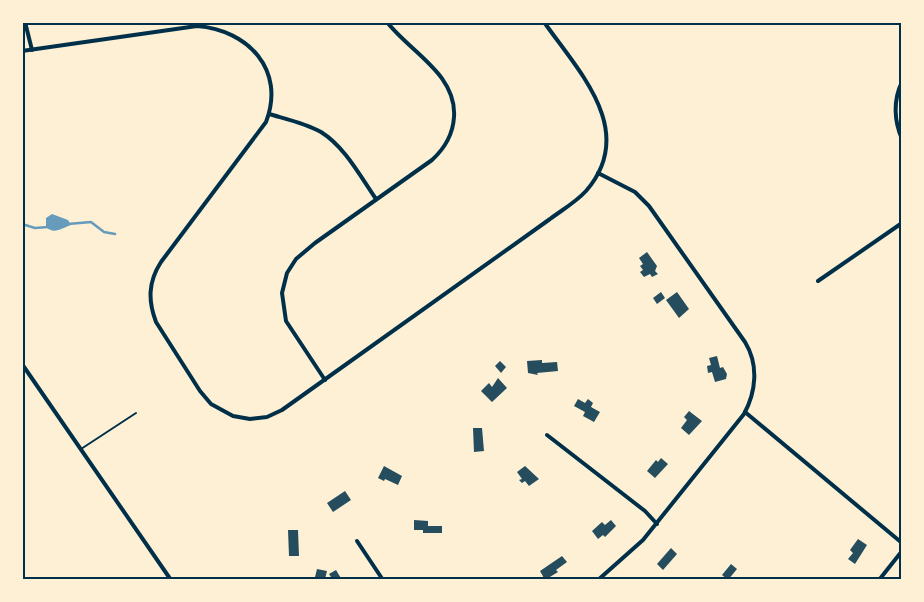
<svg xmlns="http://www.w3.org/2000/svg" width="924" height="602" font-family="'Fira Sans',sans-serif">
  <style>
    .water { fill: #669bbc }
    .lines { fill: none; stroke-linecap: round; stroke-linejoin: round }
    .stream { stroke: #669bbc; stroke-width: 2.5 }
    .building { fill: #264d5e }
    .service { stroke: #003049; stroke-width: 2 }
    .minor { stroke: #003049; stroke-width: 4 }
    .neatline { fill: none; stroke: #003049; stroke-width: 2 }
  </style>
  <rect width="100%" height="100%" fill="#fdf0d5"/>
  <path class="water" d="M52,214L68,220L71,225C62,228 54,235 46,227V218Z"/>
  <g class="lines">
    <g class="stream">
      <polyline points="22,224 35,228 48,227"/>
      <polyline points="68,224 91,222 104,232 115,234"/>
    </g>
  </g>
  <g class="building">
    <polygon points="647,252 657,266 655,271 658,274 652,277 650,274 644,277 640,272 643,270 640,266 643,264 639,258"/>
    <polygon points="661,292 665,298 657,304 653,298"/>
    <polygon points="677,292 689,309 679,318 666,300"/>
    <polygon points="717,356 720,368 723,367 727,374 726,379 715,382 712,372 708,373 707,366 711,365 709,358"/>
    <polygon points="542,360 542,363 557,362 558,371 537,373 538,375 528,373 527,361"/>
    <polygon points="500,361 506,367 501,373 495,366"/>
    <polygon points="498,378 507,388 492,402 481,391 489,383 492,387"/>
    <polygon points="578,399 585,403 588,399 593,403 591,407 600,412 594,422 583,416 585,412 574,406"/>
    <polygon points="689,411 702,421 689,435 681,428 687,420 684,417"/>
    <polygon points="473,428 482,428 484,451 474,452"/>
    <polygon points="661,458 668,464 655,478 647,471 656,460 658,462"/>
    <polygon points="384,466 402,476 398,485 385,479 384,481 378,478"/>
    <polygon points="525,466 539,479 529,486 525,481 522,483 519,480 522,479 517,472"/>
    <polygon points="345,491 351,500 333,512 327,503"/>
    <polygon points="414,520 428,521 428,526 442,526 442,533 423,533 423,530 414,530"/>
    <polygon points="611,520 616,526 605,537 603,535 598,539 592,531 602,522 605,525"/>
    <polygon points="288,530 298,530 299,556 289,556"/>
    <polygon points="858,539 867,545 855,564 848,559 853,553 850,550"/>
    <polygon points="671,548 677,554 663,570 657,564"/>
    <polygon points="562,556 567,562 556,570 558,572 545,580 540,571"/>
    <polygon points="731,564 737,569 728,580 722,575"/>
    <polygon points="317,569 327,571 325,579 315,577"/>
    <polygon points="336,570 342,580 333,580 329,574"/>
  </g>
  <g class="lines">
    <polyline class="service" points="81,449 136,413"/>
    <g class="minor">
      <polyline points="25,22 32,50"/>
      <path d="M22,51L197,26C248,30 286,70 266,122L161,262C148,282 148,301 156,322L200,391L211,404L233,416L250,419L267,417L282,410L550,219C562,210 576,202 586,191C638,131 579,72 544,22"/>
      <path d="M902,82C893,100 894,121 902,139"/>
      <path d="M269,114C286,119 305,123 321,132C345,147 360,176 376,199"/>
      <polyline points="818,281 902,223"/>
      <polyline points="22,364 171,580"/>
      <path d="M325,380L286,321L282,293L287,273L296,259L315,243L432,160C444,149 453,134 454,117C457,74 410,52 387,22"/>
      <polyline points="745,412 902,543"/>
      <polyline points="547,435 645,511 657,524"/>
      <polyline points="357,541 383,580"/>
      <path d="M598,580L643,540L744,414C756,392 759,365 745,342L649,206L635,192L598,173"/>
      <polyline points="879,580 902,551"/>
    </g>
  </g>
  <rect width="924" height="602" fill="none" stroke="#fdf0d5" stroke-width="48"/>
  <rect x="24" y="24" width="876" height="554" class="neatline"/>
</svg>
